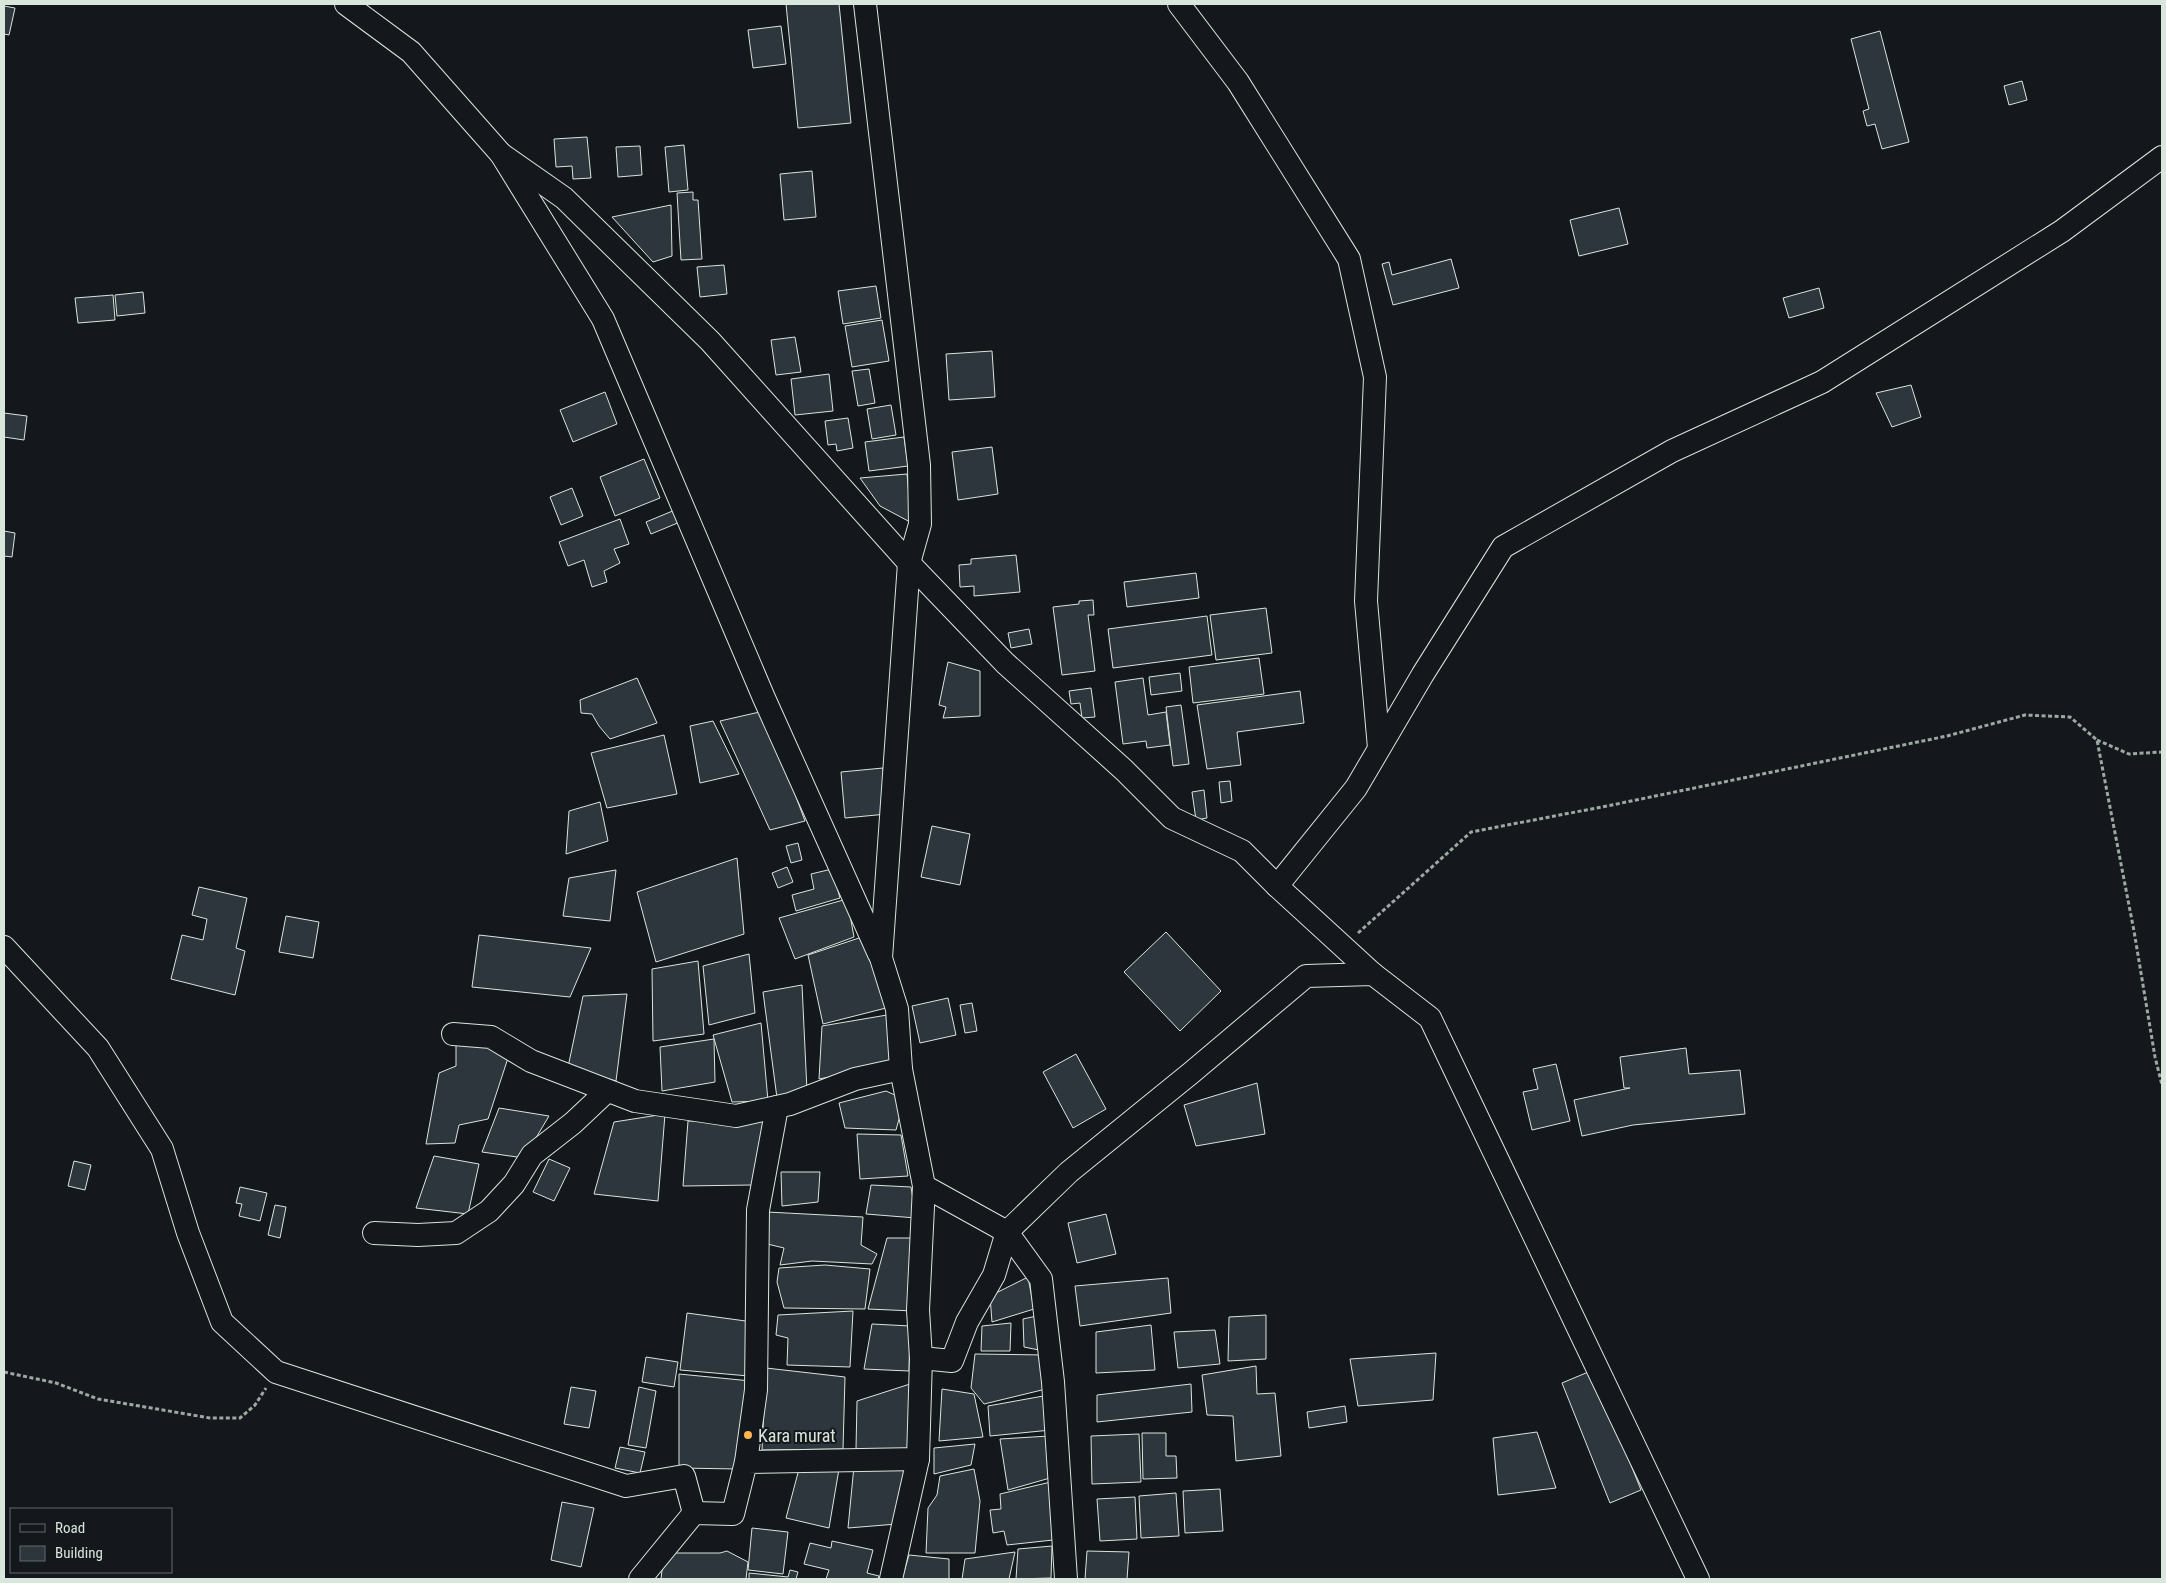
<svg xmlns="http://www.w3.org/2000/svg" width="2166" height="1583" font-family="'Roboto Condensed',sans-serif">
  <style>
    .building { fill: #2c363c; stroke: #d8e6dc }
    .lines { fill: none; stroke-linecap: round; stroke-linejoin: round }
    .minor-casing { stroke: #d8e6dc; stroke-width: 24 }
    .path { stroke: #9da8a2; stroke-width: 3; stroke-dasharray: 4 2.5; stroke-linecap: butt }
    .minor { stroke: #14181c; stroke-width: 22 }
    .poi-dot { fill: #ffb74d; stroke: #14181c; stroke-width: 2 }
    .labels { text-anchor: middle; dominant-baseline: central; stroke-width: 4; stroke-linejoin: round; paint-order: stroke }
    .poi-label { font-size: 18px; fill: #d8e6dc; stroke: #14181c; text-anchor: start }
  </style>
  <rect width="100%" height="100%" fill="#14181c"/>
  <g class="building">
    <polygon points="786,4 839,4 851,123 798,128"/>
    <polygon points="4,6 15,8 9,35 4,34"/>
    <polygon points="781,26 786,64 753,68 748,30"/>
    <polygon points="1880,31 1909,142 1882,149 1875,124 1867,126 1863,111 1869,109 1851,39"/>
    <polygon points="2022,81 2027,100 2009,105 2004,86"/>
    <polygon points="587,137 591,178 573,179 572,166 556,167 554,139"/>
    <polygon points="684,145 688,190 669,192 665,147"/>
    <polygon points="640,146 642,175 618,177 616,147"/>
    <polygon points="812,171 816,217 784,220 780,174"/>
    <polygon points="693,192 693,200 698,200 702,259 681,260 677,193"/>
    <polygon points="671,205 672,256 653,262 612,217"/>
    <polygon points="1619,208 1628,244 1579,256 1570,220"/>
    <polygon points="1451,259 1459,288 1393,305 1382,264 1389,262 1392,275"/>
    <polygon points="724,265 727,294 700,297 697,267"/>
    <polygon points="876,286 881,318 843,324 838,291"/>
    <polygon points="1819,288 1824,308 1789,318 1783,298"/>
    <polygon points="143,292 145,313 117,316 115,295"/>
    <polygon points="113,295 115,320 78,323 75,298"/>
    <polygon points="882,320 889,361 852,367 845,326"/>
    <polygon points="795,337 801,372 776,375 771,340"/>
    <polygon points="992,351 995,397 949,400 946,354"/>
    <polygon points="869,369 875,403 858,406 852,371"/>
    <polygon points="829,374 833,411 795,415 791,379"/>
    <polygon points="1911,385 1921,417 1892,427 1876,393"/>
    <polygon points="605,392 617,424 573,442 560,410"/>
    <polygon points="891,405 896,435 872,439 867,409"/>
    <polygon points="4,413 27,416 24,440 4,437"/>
    <polygon points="848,418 853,448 837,451 836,444 828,445 825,421"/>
    <polygon points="904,437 908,466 869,471 865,442"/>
    <polygon points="992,447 998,494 958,500 952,452"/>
    <polygon points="644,459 660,498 615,516 600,477"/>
    <polygon points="907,474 912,523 880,506 860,478"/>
    <polygon points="572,488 583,516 561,525 550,497"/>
    <polygon points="675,510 680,522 651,534 646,522"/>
    <polygon points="620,519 629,544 614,549 620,563 604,571 607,582 592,587 584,560 568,566 559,542"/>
    <polygon points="4,531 15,533 12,557 4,556"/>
    <polygon points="1016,555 1020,592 974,596 974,586 960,587 959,565 971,564 971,559"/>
    <polygon points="1196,573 1199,598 1127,607 1124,582"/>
    <polygon points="1093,600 1094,615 1088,615 1095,671 1062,675 1053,607 1079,604 1079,601"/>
    <polygon points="1266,608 1272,653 1216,660 1210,615"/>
    <polygon points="1207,616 1212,655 1113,668 1108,629"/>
    <polygon points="1029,629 1032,644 1011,648 1008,633"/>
    <polygon points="1259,658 1264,694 1193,703 1189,667"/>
    <polygon points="948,662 980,671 980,716 943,718 946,707 939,705"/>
    <polygon points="1180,673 1182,691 1151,695 1149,677"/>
    <polygon points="637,678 657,723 610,739 599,726 592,714 581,713 580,700"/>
    <polygon points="1143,678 1148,715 1166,712 1170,745 1147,748 1146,741 1123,744 1115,682"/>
    <polygon points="1091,688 1095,717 1082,718 1080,703 1071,704 1069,691"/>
    <polygon points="1300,691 1304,723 1237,732 1241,765 1207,769 1197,705"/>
    <polygon points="1181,705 1189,764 1173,766 1166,707"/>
    <polygon points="764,711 805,821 770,830 720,721"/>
    <polygon points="713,721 739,774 700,783 690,726"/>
    <polygon points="664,735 677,794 607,808 591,753"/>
    <polygon points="883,768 887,814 845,818 841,772"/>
    <polygon points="1230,781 1232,801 1221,803 1219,782"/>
    <polygon points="1204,790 1207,818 1196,820 1192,792"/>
    <polygon points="600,802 608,841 566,854 569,811"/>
    <polygon points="932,826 970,834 960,885 921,877"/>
    <polygon points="798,843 802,860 791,863 786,846"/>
    <polygon points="737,858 744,934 656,962 637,892"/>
    <polygon points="787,867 793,882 778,888 772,873"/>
    <polygon points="832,869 840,898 796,911 792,895 814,889 811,874"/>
    <polygon points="616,870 610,921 563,916 569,878"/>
    <polygon points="199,887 247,898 236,948 245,951 235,995 171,979 182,935 203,940 207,919 192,915"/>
    <polygon points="847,899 854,937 795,959 779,918"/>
    <polygon points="286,916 319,922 313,958 279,952"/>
    <polygon points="1166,932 1221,991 1180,1031 1124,972"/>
    <polygon points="479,935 591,948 570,997 472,987"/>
    <polygon points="865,936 886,1008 823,1024 808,955"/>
    <polygon points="749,954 755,1013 709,1025 703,966"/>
    <polygon points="698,961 704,1034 653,1041 652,969"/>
    <polygon points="802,985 807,1091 777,1098 763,992"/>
    <polygon points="627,994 616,1081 568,1067 583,996"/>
    <polygon points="948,998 956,1035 920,1043 912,1006"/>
    <polygon points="972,1003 977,1031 965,1033 960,1005"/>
    <polygon points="887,1015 895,1064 819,1079 822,1026"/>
    <polygon points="761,1023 768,1101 732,1102 713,1035"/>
    <polygon points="714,1039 715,1082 662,1091 660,1047"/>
    <polygon points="487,1042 508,1058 488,1119 459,1125 455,1143 426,1144 439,1073 456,1066 456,1044"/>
    <polygon points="1686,1048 1689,1074 1740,1070 1745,1114 1633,1125 1582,1136 1574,1100 1630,1088 1624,1088 1620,1057"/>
    <polygon points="1076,1054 1106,1109 1073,1128 1043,1072"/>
    <polygon points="1556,1064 1570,1121 1532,1130 1523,1092 1538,1089 1533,1069"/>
    <polygon points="1257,1083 1265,1134 1196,1146 1184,1105"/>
    <polygon points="886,1091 897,1096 901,1112 896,1130 845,1128 839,1103"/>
    <polygon points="499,1108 549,1116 524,1158 482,1152"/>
    <polygon points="665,1114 658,1201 594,1194 614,1122"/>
    <polygon points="688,1121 768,1121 752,1185 683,1186"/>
    <polygon points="857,1134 901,1135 908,1176 860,1179"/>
    <polygon points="434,1156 479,1164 468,1214 416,1208"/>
    <polygon points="549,1159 570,1168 554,1201 533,1192"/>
    <polygon points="74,1161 91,1165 85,1190 68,1186"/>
    <polygon points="781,1172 820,1172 818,1202 782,1206"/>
    <polygon points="871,1185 911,1187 916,1218 866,1214"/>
    <polygon points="240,1187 267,1193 260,1221 239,1216 242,1204 236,1203"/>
    <polygon points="275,1205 286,1207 280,1238 268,1235"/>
    <polygon points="767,1212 863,1217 861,1245 877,1254 872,1264 812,1261 780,1265 784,1248 763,1243"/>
    <polygon points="1106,1214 1116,1254 1077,1263 1068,1223"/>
    <polygon points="887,1238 916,1238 914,1311 868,1309"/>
    <polygon points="825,1265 870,1269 865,1309 784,1308 777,1282 779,1268"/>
    <polygon points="1028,1277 1034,1309 992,1322 990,1296"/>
    <polygon points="1168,1278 1171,1313 1080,1326 1075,1286"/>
    <polygon points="853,1311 850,1367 787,1365 788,1338 776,1335 778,1315"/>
    <polygon points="687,1313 753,1322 749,1376 680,1370"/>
    <polygon points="1041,1315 1044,1351 1024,1347 1023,1319"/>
    <polygon points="1266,1315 1266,1359 1228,1361 1229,1317"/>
    <polygon points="1011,1323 1010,1351 981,1351 982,1326"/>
    <polygon points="872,1324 910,1326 909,1371 864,1369"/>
    <polygon points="1151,1325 1155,1370 1096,1373 1096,1332"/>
    <polygon points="1215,1330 1220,1364 1178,1368 1174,1332"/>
    <polygon points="1436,1353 1433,1400 1358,1406 1350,1359"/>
    <polygon points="975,1354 1046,1355 1046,1389 984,1404 971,1388"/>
    <polygon points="646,1357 678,1362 674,1387 642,1382"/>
    <polygon points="1256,1366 1257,1394 1275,1393 1281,1456 1236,1461 1233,1416 1207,1415 1202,1375"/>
    <polygon points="766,1368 845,1377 843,1449 762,1450"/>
    <polygon points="1593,1370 1641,1490 1610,1503 1562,1383"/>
    <polygon points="679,1374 751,1381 738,1469 679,1468"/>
    <polygon points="910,1384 912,1451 856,1449 857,1401"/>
    <polygon points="1191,1384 1192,1412 1097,1422 1097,1395"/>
    <polygon points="571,1387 596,1391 589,1428 564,1424"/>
    <polygon points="639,1387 656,1391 646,1448 628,1445"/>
    <polygon points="942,1389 974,1394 983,1437 939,1441"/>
    <polygon points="1049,1395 1051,1430 990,1436 988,1406"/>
    <polygon points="1345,1406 1347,1422 1309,1428 1307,1412"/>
    <polygon points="1537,1432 1556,1488 1498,1495 1493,1438"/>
    <polygon points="1142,1433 1166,1433 1166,1456 1176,1456 1177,1478 1143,1479"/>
    <polygon points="1139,1434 1141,1482 1092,1484 1091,1436"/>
    <polygon points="1049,1436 1050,1478 1008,1490 1000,1439"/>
    <polygon points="975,1444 971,1465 934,1474 934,1448"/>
    <polygon points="620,1447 645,1452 640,1473 615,1468"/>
    <polygon points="912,1463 897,1524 848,1528 854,1466"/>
    <polygon points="799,1469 839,1469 829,1528 786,1518"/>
    <polygon points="974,1469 980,1501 975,1553 926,1553 928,1508 937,1495 940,1476"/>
    <polygon points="1055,1481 1053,1540 1007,1545 1004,1531 993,1533 990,1510 1001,1509 1000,1494"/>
    <polygon points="1220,1489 1223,1531 1185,1533 1183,1491"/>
    <polygon points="1176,1493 1179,1536 1141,1538 1139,1496"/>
    <polygon points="1135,1497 1137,1539 1100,1541 1097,1499"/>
    <polygon points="562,1502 594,1508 581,1567 551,1560"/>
    <polygon points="752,1528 788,1532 783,1574 748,1570"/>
    <polygon points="832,1541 873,1550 867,1573 879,1576 878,1579 826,1579 829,1570 804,1564 810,1543 831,1548"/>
    <polygon points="1052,1546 1051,1578 1016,1579 1018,1549"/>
    <polygon points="727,1551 748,1562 746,1579 661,1579 664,1553 720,1553"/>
    <polygon points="1087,1551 1129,1552 1127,1579 1085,1579"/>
    <polygon points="1015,1552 1009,1579 962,1579 965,1559"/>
    <polygon points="909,1555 949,1559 949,1579 902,1579"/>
    <polygon points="790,1570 798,1572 796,1579 749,1579 749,1573 788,1577"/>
  </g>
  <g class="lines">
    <g class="minor-casing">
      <g id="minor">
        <polyline points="346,4 411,52 501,154 603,319 764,698 879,954"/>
        <polyline points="865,4 919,465 920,524 909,563 881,958 897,1009 901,1069 924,1186 1007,1232 1041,1279 1053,1382 1066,1579"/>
        <polyline points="1179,4 1238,82 1349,259 1375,377 1366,601 1379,748"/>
        <polyline points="501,154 564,198 710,341 909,563 1005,663 1124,770 1172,818 1242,851 1277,886 1373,974"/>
        <polyline points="1277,886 1356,788 1423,674 1503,547 1672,451 1822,382 2062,231 2162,157"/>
        <polyline points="4,947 98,1048 162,1149 188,1233 222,1322 276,1372 626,1486 684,1476 694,1513"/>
        <polyline points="453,1034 491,1037 531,1061 635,1101 736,1116 790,1104 855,1079 901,1069"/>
        <polyline points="374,1233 418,1235 456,1233 489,1211 514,1184 532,1155 573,1123 607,1091"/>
        <polyline points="921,1358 918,1310 924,1186"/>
        <polyline points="746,1462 756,1390 758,1210 777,1107"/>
        <polyline points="640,1579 694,1513 733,1514 746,1462 918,1459 921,1358 952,1361 967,1322 994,1275 1007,1232 1069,1172 1191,1073 1306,976 1373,974 1430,1018 1698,1579"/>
        <polyline points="891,1579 918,1459"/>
      </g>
    </g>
    <g class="path">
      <polyline points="2097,740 2129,754 2162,752"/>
      <polyline points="1358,933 1471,832 1607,806 1947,736 2025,715 2070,717 2097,740 2134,931 2155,1057 2162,1085"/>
      <polyline points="4,1372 56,1383 98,1399 210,1418 240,1418 255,1405 266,1388"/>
    </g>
    <use href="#minor" class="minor"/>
  </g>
  <circle class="poi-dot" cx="748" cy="1435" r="5"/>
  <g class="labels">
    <g class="poi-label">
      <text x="758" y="1435">Kara murat</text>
    </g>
  </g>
  <rect width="2166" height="1583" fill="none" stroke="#d8e6dc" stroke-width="10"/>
  <rect x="10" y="1508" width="162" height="65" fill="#14181c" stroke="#626a69"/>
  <rect x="20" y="1524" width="25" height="8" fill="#14181c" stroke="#626a69"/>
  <text x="55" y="1533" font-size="15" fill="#d8e6dc">Road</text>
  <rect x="20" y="1546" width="25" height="15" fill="#2c363c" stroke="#626a69"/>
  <text x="55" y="1558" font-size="15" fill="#d8e6dc">Building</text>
</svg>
